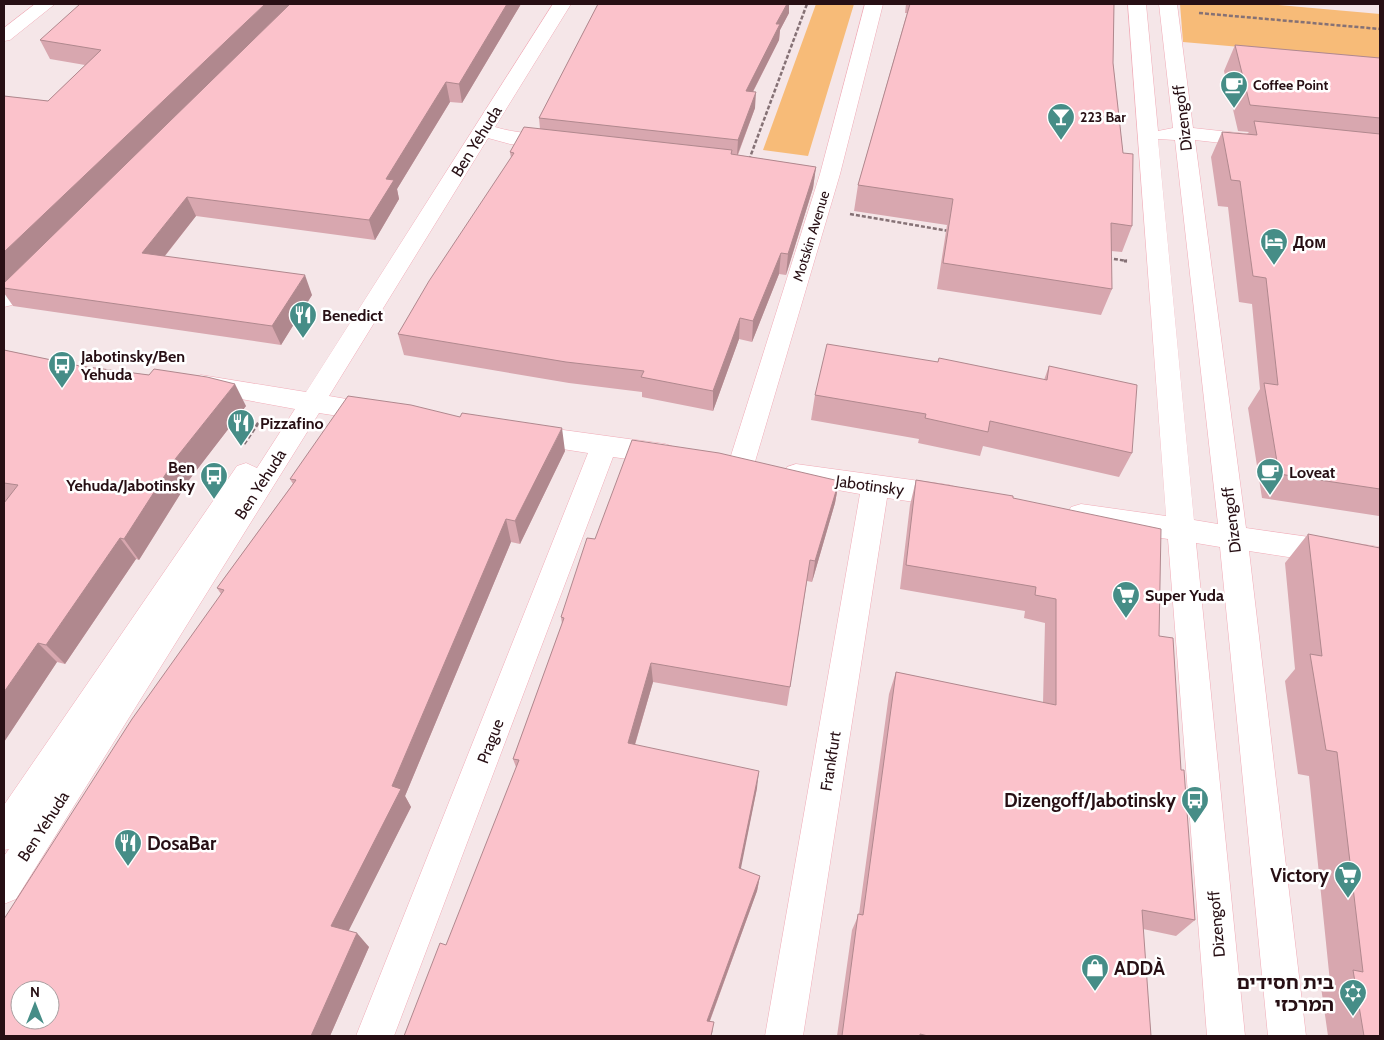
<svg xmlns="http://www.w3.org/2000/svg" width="1384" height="1040" font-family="Cabin,'Noto Sans Hebrew',sans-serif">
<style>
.green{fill:#f7bb78}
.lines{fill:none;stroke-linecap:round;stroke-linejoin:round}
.minor-casing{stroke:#f1abb7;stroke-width:1}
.major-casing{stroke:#f1abb7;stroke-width:1}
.path-far1{stroke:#857175;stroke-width:2.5;stroke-dasharray:4 2;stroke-linecap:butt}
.path{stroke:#857175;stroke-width:3;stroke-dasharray:4.5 2.5;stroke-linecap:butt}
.minor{fill:#fff;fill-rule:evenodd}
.major{fill:#fff;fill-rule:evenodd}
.wall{fill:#d8a7af}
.shaded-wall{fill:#b0888e}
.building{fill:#fbc2cb;stroke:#b0888e;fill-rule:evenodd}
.labels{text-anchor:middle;stroke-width:5;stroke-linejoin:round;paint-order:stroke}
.far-poi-label{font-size:14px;font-weight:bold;fill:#270f14;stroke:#fff;text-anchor:start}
.far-street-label{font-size:14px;fill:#270f14;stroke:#fff}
.street-label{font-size:16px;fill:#270f14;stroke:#fff}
.poi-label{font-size:16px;font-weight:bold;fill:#270f14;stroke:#fff;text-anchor:start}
.near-poi-label{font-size:19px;font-weight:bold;fill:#270f14;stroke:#fff;text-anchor:end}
</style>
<rect width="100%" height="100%" fill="#f5e6e8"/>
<path class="green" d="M816 4H854L808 156 763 150Z
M1180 4H1267L1380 14V59L1183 42Z"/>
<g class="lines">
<defs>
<path id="minor" d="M553 4H571L495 127C517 134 540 133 562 139L565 143 562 147 555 149 510 144 488 138 329 396 387 406 391 413 387 420 378 422 319 413 16 899 4 904V856L9 849 4 850V805L237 466 246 463 257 468 295 409 192 390 189 384 192 378 201 375 306 392Z
M865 4H883L840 174 754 465 750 472 741 475 732 472 728 465 820 174Z
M1128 4H1146L1158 131 1173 128 1159 4H1177L1193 128 1257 135 1264 137 1267 141 1264 145 1257 147 1195 140 1246 528 1380 547V571L1249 551 1306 1036H1268L1220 547 1196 543 1245 1036H1207L1168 539 1081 526 1071 523 1067 515 1071 507 1081 504 1166 516ZM1158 139 1175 140 1218 524 1194 520Z
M33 263 41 265 44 270 41 275 12 305 4 307V286L25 265Z
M527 425 665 444 674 447 678 454 674 461 665 464 613 457 394 1036H356L588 453 518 442 514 435 518 428Z
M796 464 949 485 959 488 963 496 959 504 949 507 887 498 803 1036H765L860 494 787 481 783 474 787 467Z"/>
<path id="major" d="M35 4H55L10 40 4 41V28Z"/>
</defs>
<use href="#minor" class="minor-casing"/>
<use href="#major" class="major-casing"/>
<path class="path-far1" d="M1199 13 1380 29
M749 160 807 4
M850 214 949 231
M1108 258 1127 261"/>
<path class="path" d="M1124 261H1127
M244 444 259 422"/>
<use href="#minor" class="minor"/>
<use href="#major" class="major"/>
</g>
<path class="wall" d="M521 4 462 103 450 102 397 189 399 199 375 240 196 216 165 256 312 295 281 345 13 306 4 293V96L48 101 85 65 50 59 40 40Z
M598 4H789V13L780 30 779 40 753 92 755 108 738 155 816 167 813 188 786 275 779 274 752 342 739 339 713 411 642 397V392L569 383 404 355 398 334 511 158 510 152 540 129 539 118Z
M906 4H1114L1113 63 1123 153 1132 226 1122 252 1111 251 1112 289 1101 315 937 289 947 225 854 211 858 185 907 13H905Z
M1235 45 1380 58V514L1379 516 1262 498 1248 408 1260 389 1252 304 1239 302 1228 207 1218 206 1211 157 1222 132 1247 134 1249 132 1238 131 1224 71Z
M4 350 80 366 149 375 246 406 189 480 139 560 136 559 65 664 57 662 4 742Z
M1049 366 1132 453 1119 477 983 446 980 456 918 443 919 439 811 420 815 395 1044 380Z
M565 451 520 544 511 542 405 796 411 807 348 931 369 947 330 1036H4L221 594 217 588 293 484 290 479Z
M916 480 1013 498 1159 636 1181 770 1195 920 1176 936 1143 929 1151 1036H837L852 930 859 914 889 694 896 672 1043 703 1045 623 1024 618 1025 611 900 589 910 505Z
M839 481 835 503 812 582 807 581 787 706 653 682 635 745 757 788 740 869 760 876 757 891 710 1021 713 1033 516 767 513 759 562 624 561 617 595 539Z
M1308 534 1380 1036H1328L1321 987 1330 982 1309 776 1298 774 1285 681 1295 669 1285 563Z"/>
<path class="shaded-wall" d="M265 4H291L4 284V252Z
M507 4H521L462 103 459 84Z
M787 4H789V13L780 30 779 40 745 107 746 91 776 24Z
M446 82 450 102 397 189 399 199 375 240 369 220 386 179Z
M756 92 755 108 737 156 738 140Z
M816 167 813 188 786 275 788 254Z
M187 197 196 216 152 272 142 253Z
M781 253 779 274 752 342 753 321Z
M305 275 312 295 281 345 272 326Z
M740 318 739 339 713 411V391Z
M235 384 246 406 189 480 139 560 124 539 176 458Z
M562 428 565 451 520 544 515 521Z
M839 481 835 503 812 582 815 561Z
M506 519 511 542 405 796 411 807 344 940 331 926 392 786Z
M120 538 136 559 65 664 46 645Z
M38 643 57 662 4 742V692Z
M651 663 653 682 630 761 628 743Z
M759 771 757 788 738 883 739 868Z
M760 876 757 891 706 1031 707 1021Z
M357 933 369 947 330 1036H311Z"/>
<path class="building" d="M80 4H265L4 252V96L48 101 101 50 40 40Z
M290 4H507L459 84 446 82 386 179 394 180 369 220 187 197 142 253 305 275 272 326 4 288V283Z
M598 4H787L776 24H780L746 91 756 92 738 140 539 118Z
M910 4H1114L1113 63 1123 153 1133 154 1132 226 1111 223 1112 289 943 263 953 199 858 185Z
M1235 45 1380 58V118L1250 105Z
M1254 121 1380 134V489L1279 474 1264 383 1278 385 1266 278 1253 276 1240 181 1231 180 1222 132 1257 135Z
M524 127 732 150 731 154 816 167 788 254 781 253 753 321 740 318 713 391 641 377 644 371 566 362 398 334 429 281 514 153 510 152Z
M827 344 938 362 939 358 1047 380 1049 366 1137 385 1132 453 990 421 988 432 925 418 926 414 815 395Z
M4 350 80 366 149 375 154 369 207 377 235 384 176 458 124 539 120 538 46 645 38 643 4 692V503L18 485 4 483Z
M348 396 411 405 460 417 462 413 562 428 515 521 506 519 392 786 401 789 331 926 357 933 311 1036H4V919L132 719 224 590 217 588 296 480 290 479ZM20 990H50V1020H20Z
M632 440 719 453 839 481 815 561 810 560 790 687 651 663 628 743 759 771 739 868 760 876 707 1021 714 1022 711 1036H404L440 943 446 945 519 760 513 759 564 618 561 617 587 538 595 539Z
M916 480 1013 496V498L1161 529 1159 636 1173 638 1181 770H1184L1195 920 1142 910 1151 1036H928L920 1034V1036H842L858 914 863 915 896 672 1056 705V599L1035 595 1036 587 906 565Z
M1308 534 1380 548V1036H1364L1353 970 1363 972 1337 752 1326 750 1310 654 1322 656Z"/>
<defs>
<symbol id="cafe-pin" viewBox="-11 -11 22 30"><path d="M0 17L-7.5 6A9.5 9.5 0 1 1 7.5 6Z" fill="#468d87" stroke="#fff"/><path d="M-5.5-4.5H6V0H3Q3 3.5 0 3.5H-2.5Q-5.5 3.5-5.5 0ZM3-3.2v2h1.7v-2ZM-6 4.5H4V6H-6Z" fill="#fff"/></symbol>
<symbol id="bar-pin" viewBox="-11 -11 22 30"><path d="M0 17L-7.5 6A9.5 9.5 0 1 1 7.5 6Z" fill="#468d87" stroke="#fff"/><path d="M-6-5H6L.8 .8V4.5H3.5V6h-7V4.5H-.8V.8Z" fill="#fff"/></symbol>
<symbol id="hotel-pin" viewBox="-11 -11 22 30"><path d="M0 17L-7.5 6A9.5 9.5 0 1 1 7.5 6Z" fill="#468d87" stroke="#fff"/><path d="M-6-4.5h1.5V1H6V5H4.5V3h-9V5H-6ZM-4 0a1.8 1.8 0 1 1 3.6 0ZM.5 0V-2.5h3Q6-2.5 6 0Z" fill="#fff"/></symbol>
<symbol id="restaurant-pin" viewBox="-11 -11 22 30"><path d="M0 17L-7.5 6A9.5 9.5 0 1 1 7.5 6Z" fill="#468d87" stroke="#fff"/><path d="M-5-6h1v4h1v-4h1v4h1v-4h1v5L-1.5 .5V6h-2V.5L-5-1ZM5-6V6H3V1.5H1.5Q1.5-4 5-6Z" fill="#fff"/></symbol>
<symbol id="bus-pin" viewBox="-11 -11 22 30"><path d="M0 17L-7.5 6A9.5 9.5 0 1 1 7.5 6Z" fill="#468d87" stroke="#fff"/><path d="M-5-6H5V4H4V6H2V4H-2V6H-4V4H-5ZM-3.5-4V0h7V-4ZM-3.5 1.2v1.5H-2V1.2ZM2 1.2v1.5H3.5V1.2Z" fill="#fff"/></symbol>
<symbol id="supermarket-pin" viewBox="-11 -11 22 30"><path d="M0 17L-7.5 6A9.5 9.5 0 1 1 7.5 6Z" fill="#468d87" stroke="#fff"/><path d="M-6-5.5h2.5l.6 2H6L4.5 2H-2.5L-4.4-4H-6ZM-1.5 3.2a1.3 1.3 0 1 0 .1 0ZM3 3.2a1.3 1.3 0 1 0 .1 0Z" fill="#fff"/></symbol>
<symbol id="shop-pin" viewBox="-11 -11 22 30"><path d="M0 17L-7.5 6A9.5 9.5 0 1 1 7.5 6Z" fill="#468d87" stroke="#fff"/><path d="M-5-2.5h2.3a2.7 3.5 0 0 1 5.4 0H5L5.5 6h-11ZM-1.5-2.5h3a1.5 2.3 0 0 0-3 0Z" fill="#fff"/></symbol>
<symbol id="synagogue-pin" viewBox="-11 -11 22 30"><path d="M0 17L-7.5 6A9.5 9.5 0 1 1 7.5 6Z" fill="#468d87" stroke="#fff"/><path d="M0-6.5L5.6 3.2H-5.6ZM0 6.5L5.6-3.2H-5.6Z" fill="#fff"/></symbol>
</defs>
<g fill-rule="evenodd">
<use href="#cafe-pin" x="1218" y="69" width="32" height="43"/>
<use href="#bar-pin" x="1045" y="101" width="32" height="43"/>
<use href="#hotel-pin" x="1258" y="226" width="32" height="43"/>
<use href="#restaurant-pin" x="287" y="299" width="32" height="43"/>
<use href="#bus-pin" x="46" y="349" width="32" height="43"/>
<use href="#restaurant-pin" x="225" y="407" width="32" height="43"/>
<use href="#cafe-pin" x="1254" y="456" width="32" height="43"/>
<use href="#bus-pin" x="198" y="460" width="32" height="43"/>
<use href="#supermarket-pin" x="1110" y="579" width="32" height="43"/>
<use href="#bus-pin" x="1179" y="784" width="32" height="43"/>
<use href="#restaurant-pin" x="112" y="827" width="32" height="43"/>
<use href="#supermarket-pin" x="1332" y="859" width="32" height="43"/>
<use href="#shop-pin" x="1079" y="952" width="32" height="43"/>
<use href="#synagogue-pin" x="1337" y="977" width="32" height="43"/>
</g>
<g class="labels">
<g class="far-poi-label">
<text x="1253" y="90">Coffee Point</text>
<text x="1080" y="122">223 Bar</text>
</g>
<g class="far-street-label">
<text transform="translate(811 236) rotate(-73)" y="5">Motskin Avenue</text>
</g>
<g class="street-label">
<text transform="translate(1182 118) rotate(-97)" y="6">Dizengoff</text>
<text transform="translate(476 141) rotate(-58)" y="6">Ben Yehuda</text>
<text transform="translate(260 484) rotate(-57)" y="6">Ben Yehuda</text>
<text transform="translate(870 485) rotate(8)" y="6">Jabotinsky</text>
<text transform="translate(1231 520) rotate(-97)" y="6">Dizengoff</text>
<text transform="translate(490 741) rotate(-69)" y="6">Prague</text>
<text transform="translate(830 761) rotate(-81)" y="6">Frankfurt</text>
<text transform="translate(43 826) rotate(-57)" y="6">Ben Yehuda</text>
<text transform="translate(1216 924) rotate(-95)" y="6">Dizengoff</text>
</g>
<g class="poi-label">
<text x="1293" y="248">Дом</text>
<text x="322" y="321">Benedict</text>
<text x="81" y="362">Jabotinsky/Ben<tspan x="81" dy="18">Yehuda</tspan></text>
<text x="260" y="429">Pizzafino</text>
<text x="195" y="473" text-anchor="end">Ben<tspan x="195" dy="18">Yehuda/Jabotinsky</tspan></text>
<text x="1289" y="478">Loveat</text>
<text x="1145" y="601">Super Yuda</text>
</g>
<g class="near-poi-label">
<text x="1176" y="807">Dizengoff/Jabotinsky</text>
<text x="147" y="850" text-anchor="start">DosaBar</text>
<text x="1329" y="882">Victory</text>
<text x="1114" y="975" text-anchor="start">ADDÀ</text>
<text x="1334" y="989">בית חסידים<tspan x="1334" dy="22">המרכזי</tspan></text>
</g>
</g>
<rect width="1384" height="1040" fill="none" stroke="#270f14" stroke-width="10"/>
<g transform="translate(35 1005)"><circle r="24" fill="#ffffff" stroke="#a99fa1"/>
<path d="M0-4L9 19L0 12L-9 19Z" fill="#468d87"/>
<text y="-8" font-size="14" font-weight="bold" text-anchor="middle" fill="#270f14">N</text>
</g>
</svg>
